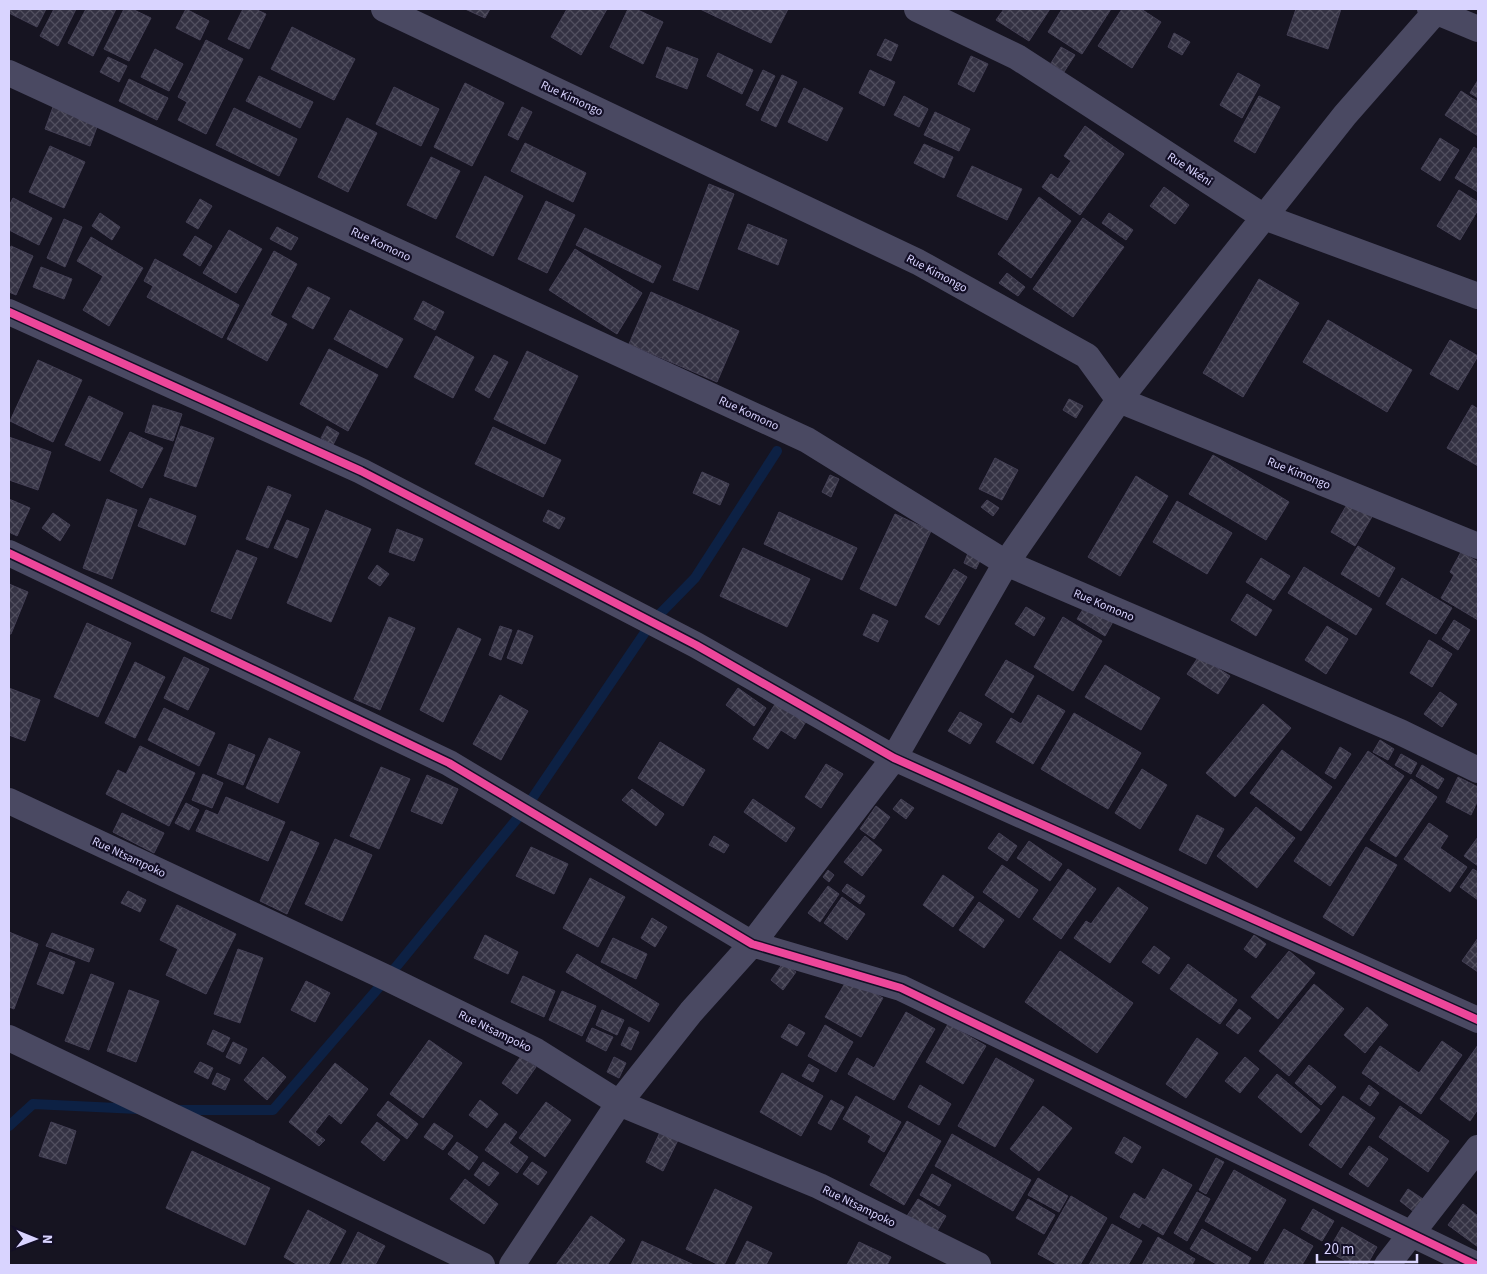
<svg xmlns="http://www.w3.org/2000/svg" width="1487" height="1274" font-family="'Source Sans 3',sans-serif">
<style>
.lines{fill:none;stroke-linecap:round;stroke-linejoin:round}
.stream{stroke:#0d2144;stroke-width:10}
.building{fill:url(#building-cross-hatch);stroke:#433f54}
.street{stroke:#4a4962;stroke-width:26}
.cycleway-casing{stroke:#130f26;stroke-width:11}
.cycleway{stroke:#ed469a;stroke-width:8}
.labels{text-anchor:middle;stroke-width:4.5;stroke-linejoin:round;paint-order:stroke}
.street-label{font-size:12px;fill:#d9d4ff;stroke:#130f26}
</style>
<defs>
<pattern id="building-cross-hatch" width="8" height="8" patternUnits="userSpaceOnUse" patternTransform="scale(1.25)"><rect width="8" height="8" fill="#343243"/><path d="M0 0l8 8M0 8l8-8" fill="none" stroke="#514f5f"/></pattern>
</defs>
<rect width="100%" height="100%" fill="#161421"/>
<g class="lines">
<path class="stream" d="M178 1110H273L387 978 525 809 652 622 695 578 777 451
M9 1126 33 1104 138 1109"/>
</g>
<path class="building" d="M9 9H46L37 27 9 13Z
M54 9H76L58 46 40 36Z
M86 9H116L93 56 68 43Z
M124 9H132L151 18 129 61 104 49Z
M186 9 209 21 200 40 176 28Z
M243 9H255L266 14 249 49 228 39Z
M465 9H490L485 18Z
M567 9H607L581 55 551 37Z
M628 9H636L663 22 643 64 610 47Z
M700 9H788L771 43Z
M1004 9H1050L1029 41 996 20Z
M1062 9H1111L1082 54 1048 32Z
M1122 9H1141L1161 22 1132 68 1098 46Z
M1296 9H1341L1328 49 1287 35Z
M292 27 355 59 334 100 271 69Z
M1174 33 1190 42 1182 55 1168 47Z
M885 39 898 45 891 61 877 55Z
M206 40 243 59 206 134 178 120 187 102 178 97Z
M667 47 698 59 687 89 656 77Z
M1061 47 1075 55 1064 72 1051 63Z
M155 49 183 64 169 91 141 77Z
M718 53 753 70 742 94 707 76Z
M971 56 988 64 974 92 958 84Z
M108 57 127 66 119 82 100 72Z
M763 70 775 76 758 111 746 105Z
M870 70 895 82 884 106 859 93Z
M1238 73 1260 85 1242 118 1220 105Z
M782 75 797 82 776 127 761 120Z
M259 76 313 102 300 128 246 101Z
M129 79 168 98 157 120 119 101Z
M1478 80V98L1470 93Z
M465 83 504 103 472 166 434 147Z
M394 87 439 109 421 146 376 124Z
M804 88 843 108 827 141 788 122Z
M1461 91 1478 102V136L1445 115Z
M904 96 928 109 919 127 894 115Z
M1259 96 1280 107 1255 153 1234 141Z
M53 107 98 124 90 146 45 129Z
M522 107 532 112 518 140 508 135Z
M234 108 297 139 279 176 216 145Z
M935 112 970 129 959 151 924 135Z
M347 118 377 133 348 192 318 177Z
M1085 126 1124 154 1080 215 1042 187 1051 174 1058 179 1071 161 1064 156Z
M1440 138 1459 150 1440 181 1421 169Z
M525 143 586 173 573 202 511 171Z
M924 144 953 157 944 178 914 163Z
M50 146 85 162 64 208 29 192Z
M1474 147 1478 150V192L1455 178Z
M431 157 460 171 436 219 407 205Z
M972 166 1022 189 1007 220 957 196Z
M485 176 523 196 493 256 456 237Z
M709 184 734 194 698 290 673 280Z
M1164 187 1189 205 1175 224 1150 206Z
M1459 190 1478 202V210L1460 240 1437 226Z
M1039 197 1071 221 1031 278 998 254Z
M13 198 52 218 39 245 9 230V206Z
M200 199 212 206 198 229 186 222Z
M546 201 575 215 547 273 518 259Z
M100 213 120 227 112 240 92 226Z
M1109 213 1133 230 1126 240 1102 223Z
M1083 218 1124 247 1073 317 1033 289Z
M64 219 82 227 65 267 47 258Z
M748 224 787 240 778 265 738 249Z
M277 227 298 238 291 250 270 239Z
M585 228 661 266 653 283 576 245Z
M229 230 262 249 236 293 203 273Z
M195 236 212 246 200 266 183 255Z
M91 237 143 268 109 326 83 310 103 276 77 261Z
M11 246 33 256 16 295 9 292V252Z
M575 249 642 293 617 334 549 290Z
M274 251 297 264 270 315 287 324 267 361 227 339Z
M155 259 239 305 222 338 147 297 153 286 144 281Z
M41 267 72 279 64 299 33 287Z
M1007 273 1025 287 1018 296 999 283Z
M1259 279 1299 303 1243 397 1203 373Z
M308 287 330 298 313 329 292 317Z
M651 292 739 331 717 382 629 344Z
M423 301 444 312 435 330 414 319Z
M350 310 403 339 387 368 334 339Z
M1328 320 1412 370 1387 412 1303 362Z
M436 336 474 357 453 398 414 377Z
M1450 340 1478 356 1458 390 1430 374Z
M329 349 378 375 348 431 300 404Z
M527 351 578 376 545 444 494 419Z
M494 355 508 362 489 398 475 390Z
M38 360 82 380 53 442 10 421Z
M89 396 123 413 100 461 65 445Z
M1069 399 1083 406 1076 418 1063 410Z
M153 405 182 414 173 441 145 432Z
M1472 405 1478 409V466L1447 448Z
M181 426 214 438 196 487 164 476Z
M327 426 339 433 333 445 321 438Z
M493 427 561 460 543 497 475 464Z
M130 432 163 448 142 488 110 471Z
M9 437 51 452 38 490 9 480Z
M1213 455 1289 502 1266 540 1189 494Z
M995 458 1018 470 1002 500 979 489Z
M702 472 729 484 720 505 693 493Z
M830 475 839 479 831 497 822 492Z
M1136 476 1168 496 1120 576 1088 557Z
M268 486 291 495 268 548 246 539Z
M150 498 196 516 185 545 138 526Z
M9 499 30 508 17 536 9 532Z
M107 499 137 510 112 579 83 568Z
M987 500 999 508 993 516 981 507Z
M1177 501 1232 533 1207 574 1153 542Z
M1349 501 1373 515 1355 546 1331 532Z
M326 510 371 529 331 622 287 603Z
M548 510 565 518 559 529 543 521Z
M779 512 857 548 842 580 764 544Z
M53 513 70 525 60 541 42 528Z
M895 514 931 531 896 606 860 589Z
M287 520 309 529 297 558 274 548Z
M397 529 423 539 414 561 389 552Z
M1358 546 1395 568 1379 597 1341 574Z
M743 548 810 579 787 627 720 596Z
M970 548 983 554 976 569 964 563Z
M237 550 257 558 231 619 211 611Z
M1461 552 1478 562V620L1441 598 1454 575 1450 572Z
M1261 558 1290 576 1274 600 1246 582Z
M377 565 389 574 380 586 368 578Z
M1304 567 1372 609 1356 635 1288 593Z
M954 569 967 577 939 625 925 617Z
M1402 578 1452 608 1436 634 1386 604Z
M9 584 28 592 11 634H9Z
M1247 594 1272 610 1256 636 1231 620Z
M1088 601 1115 618 1105 636 1077 619Z
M1026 607 1045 618 1034 636 1015 624Z
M873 614 888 621 878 642 863 635Z
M389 617 415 628 380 710 354 699Z
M1063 617 1102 641 1073 691 1034 667Z
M1454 620 1470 630 1458 650 1442 639Z
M87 623 131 643 98 717 54 697Z
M500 626 512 630 501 660 489 655Z
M1327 626 1348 639 1326 674 1305 660Z
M458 628 481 639 443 722 420 710Z
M518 630 533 636 522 664 507 658Z
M1429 640 1452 654 1432 687 1410 673Z
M1199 656 1230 676 1218 694 1187 674Z
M184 657 209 669 188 710 164 698Z
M1006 660 1034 676 1013 713 985 695Z
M135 662 165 677 135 738 105 723Z
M1105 665 1160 698 1141 730 1085 697Z
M9 688 40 700 25 741 9 735Z
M738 688 766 708 754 726 726 705Z
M1440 692 1457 704 1442 727 1424 714Z
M500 695 528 711 501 760 473 744Z
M1038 695 1065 711 1033 764 996 742 1011 718 1021 724Z
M777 701 807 720 795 739 781 730 768 749 753 739Z
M1263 704 1291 728 1235 797 1206 773Z
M164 708 215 733 199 766 148 740Z
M960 712 982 724 970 744 948 731Z
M1074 713 1141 753 1108 809 1041 769Z
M269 738 300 752 278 803 246 788Z
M1380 740 1394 749 1388 760 1373 752Z
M660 742 705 770 683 806 638 778Z
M229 744 255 755 243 785 217 774Z
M140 746 195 773 169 826 106 794 118 770 126 774Z
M1340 747 1351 754 1335 779 1325 773Z
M1282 750 1332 787 1301 831 1250 793Z
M1368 751 1404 776 1330 886 1294 861Z
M1401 754 1417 763 1411 774 1395 765Z
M826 764 843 774 821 808 805 797Z
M1422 765 1444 779 1438 789 1416 776Z
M381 767 410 779 379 849 350 836Z
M1142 769 1167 785 1140 829 1115 813Z
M203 774 223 783 212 808 192 800Z
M427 775 458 789 442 824 411 811Z
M1458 777 1478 787V800L1471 815 1446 802Z
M1411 779 1437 797 1396 857 1370 840Z
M632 789 664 814 656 826 622 800Z
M226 797 285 822 268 861 196 831 206 810 218 815Z
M753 799 795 828 786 842 744 812Z
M901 799 914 808 906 819 893 809Z
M186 803 199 810 189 830 175 823Z
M876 806 890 817 874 839 860 829Z
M1256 807 1295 838 1257 888 1217 856Z
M122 813 164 833 154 853 113 832Z
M1197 815 1224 829 1206 864 1179 850Z
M1429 823 1448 836 1440 848 1467 867 1450 892 1404 859Z
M291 831 319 843 287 914 260 901Z
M999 833 1017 846 1007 861 988 848Z
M714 836 729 845 724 853 709 845Z
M865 836 882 850 862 876 844 862Z
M1478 837V866L1464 856Z
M335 839 372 855 342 921 305 904Z
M1029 841 1062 864 1050 881 1017 858Z
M531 847 568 864 554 894 516 876Z
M1366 847 1397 865 1353 936 1323 917Z
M1002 865 1038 890 1019 918 983 892Z
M1068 869 1096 889 1061 939 1033 919Z
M1473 869 1478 872V900L1460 887Z
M828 870 834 875 829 882 823 877Z
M943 875 974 897 953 927 923 905Z
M590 878 625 897 598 947 563 928Z
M847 884 865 896 860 904 842 891Z
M828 886 839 894 820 922 808 913Z
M1118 887 1148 908 1110 963 1074 938 1086 921 1091 924Z
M128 891 146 900 140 912 121 903Z
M842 897 865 914 847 940 824 923Z
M979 902 1004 920 984 948 959 930Z
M177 905 236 934 206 994 166 975 178 949 160 940Z
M652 918 667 927 655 947 641 938Z
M9 932 38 944 14 1009 9 1007Z
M52 933 94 949 89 962 46 946Z
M485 935 518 952 508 974 474 958Z
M1254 935 1266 944 1256 958 1244 949Z
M613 938 647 954 636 979 601 962Z
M1478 938V972L1462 961Z
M1154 946 1170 958 1159 974 1142 962Z
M238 949 263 958 240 1023 214 1014Z
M1060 951 1133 1003 1097 1053 1025 1002Z
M1289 951 1315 973 1278 1019 1251 997Z
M50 952 75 962 63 994 37 984Z
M577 954 659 1004 649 1022 566 972Z
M783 963 796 972 783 990 771 980Z
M1188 964 1237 1000 1220 1024 1170 989Z
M91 974 114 983 89 1050 65 1041Z
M523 976 555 991 544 1017 511 1002Z
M848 978 883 998 861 1037 825 1017Z
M306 981 330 993 315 1022 291 1010Z
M1314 984 1344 1009 1289 1076 1259 1051Z
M129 990 159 1001 136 1062 107 1051Z
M562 991 596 1006 582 1036 549 1020Z
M1367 1007 1388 1025 1365 1053 1344 1035Z
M1239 1009 1251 1018 1238 1034 1226 1025Z
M602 1010 624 1020 617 1035 596 1025Z
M906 1012 935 1029 894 1100 848 1074 857 1058 874 1068Z
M789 1024 805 1033 797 1046 781 1037Z
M948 1024 986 1046 963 1084 926 1062Z
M825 1025 853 1042 836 1072 808 1056Z
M629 1027 639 1032 631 1050 621 1045Z
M592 1028 613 1037 606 1051 586 1041Z
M213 1030 230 1038 223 1052 207 1044Z
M1197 1038 1218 1053 1186 1098 1166 1084Z
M429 1040 462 1063 423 1118 390 1094Z
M1442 1041 1462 1055 1421 1114 1362 1073 1380 1046 1419 1073Z
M233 1042 247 1049 240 1064 226 1057Z
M1478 1045V1109L1470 1121 1440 1099Z
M521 1056 536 1067 517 1094 502 1083Z
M263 1057 286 1077 267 1100 244 1080Z
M614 1057 626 1063 619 1078 607 1072Z
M1245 1057 1259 1069 1240 1093 1225 1081Z
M996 1058 1034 1080 995 1147 958 1126Z
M200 1062 213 1068 208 1079 194 1072Z
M335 1063 368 1089 341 1124 329 1114 315 1132 325 1140 319 1146 289 1122Z
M809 1064 819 1070 813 1082 802 1076Z
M1309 1065 1336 1087 1321 1105 1295 1083Z
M217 1073 230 1079 225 1090 212 1084Z
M782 1073 823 1096 801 1136 760 1112Z
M1277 1074 1320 1110 1301 1133 1258 1097Z
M920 1085 951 1104 939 1125 908 1107Z
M1369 1085 1379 1093 1370 1106 1360 1099Z
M856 1096 901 1122 884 1152 868 1142 871 1136 843 1119Z
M1343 1096 1375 1118 1341 1168 1309 1145Z
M480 1100 498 1114 487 1128 469 1115Z
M831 1100 844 1107 831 1130 818 1123Z
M388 1101 418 1124 407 1139 377 1115Z
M546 1102 571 1120 545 1157 519 1138Z
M1043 1106 1072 1128 1039 1171 1010 1149Z
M1400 1106 1449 1141 1428 1172 1379 1137Z
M907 1121 941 1141 904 1205 870 1185Z
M51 1122 76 1131 66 1164 39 1156Z
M377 1122 400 1140 384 1161 361 1142Z
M434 1123 453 1136 443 1150 424 1137Z
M505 1123 517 1132 509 1143 528 1157 517 1173 485 1150Z
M661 1130 679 1138 663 1171 646 1162Z
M952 1134 1031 1180 1013 1211 935 1166Z
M1124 1137 1141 1147 1132 1163 1115 1153Z
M457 1142 478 1157 469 1170 448 1154Z
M1369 1146 1388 1159 1368 1187 1349 1174Z
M192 1151 270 1188 245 1245 166 1208Z
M1216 1158 1224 1162 1206 1194 1199 1190Z
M483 1162 499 1173 489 1186 474 1175Z
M532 1162 547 1172 538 1185 523 1174Z
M1163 1169 1192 1185 1163 1235 1142 1223 1139 1228 1120 1217 1134 1193 1145 1200Z
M1234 1170 1286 1200 1257 1251 1205 1221Z
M932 1174 951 1185 939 1206 920 1195Z
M1038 1178 1068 1196 1059 1212 1028 1195Z
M465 1179 498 1204 484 1224 450 1199Z
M715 1189 752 1207 724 1265H719L686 1249Z
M1408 1189 1423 1199 1414 1212 1400 1201Z
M1197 1192 1210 1199 1187 1241 1174 1233Z
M1071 1196 1107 1218 1080 1265H1058L1038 1254Z
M918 1199 946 1216 936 1233 907 1216Z
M1028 1199 1055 1215 1044 1234 1016 1218Z
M1463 1204 1478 1216V1247L1448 1225Z
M1313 1209 1334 1221 1322 1241 1301 1229Z
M308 1210 346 1231 328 1265H298L284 1257Z
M591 1216 625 1240 607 1265H556Z
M1112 1224 1142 1241 1128 1265H1089Z
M1342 1227 1377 1247 1367 1265H1353L1328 1251Z
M1202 1229 1251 1258 1247 1265H1218L1190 1249Z
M1284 1229 1313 1246 1302 1265H1267L1264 1263Z
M358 1232 385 1246 375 1265H341Z
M1158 1237 1195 1259 1192 1265H1142Z
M642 1241 694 1265H631Z
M747 1241 772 1253 766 1265H735Z
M859 1242 891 1257 887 1265H847Z"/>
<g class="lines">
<path class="street" d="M384 9 918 262 1087 356 1119 400 1478 546
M917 9 1017 57 1264 217 1478 296
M1430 9 1478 29
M9 73 807 440 1006 563 1400 732 1478 770
M9 312 361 471 696 645 894 758 1478 1020
M9 553 449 763 752 944 901 988 1476 1265
M9 801 387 978 536 1051 619 1103 819 1186 978 1265
M9 1038 482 1265
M512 1265 619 1103 691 1012 752 944 894 758 1006 563 1119 400 1345 115 1438 9
M1387 1265 1478 1148"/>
<defs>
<path id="cycleway" d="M9 312 361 471 696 645 894 758 1478 1020
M9 553 449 763 752 944 901 988 1476 1265"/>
</defs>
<use href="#cycleway" class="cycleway-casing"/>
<use href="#cycleway" class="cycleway"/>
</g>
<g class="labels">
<g class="street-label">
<text transform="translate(572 98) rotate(25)" y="4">Rue Kimongo</text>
<text transform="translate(1190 169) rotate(33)" y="4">Rue Nkéni</text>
<text transform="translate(381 244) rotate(25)" y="4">Rue Komono</text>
<text transform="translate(937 273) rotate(28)" y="4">Rue Kimongo</text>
<text transform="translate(749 413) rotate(25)" y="4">Rue Komono</text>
<text transform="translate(1299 473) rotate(22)" y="4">Rue Kimongo</text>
<text transform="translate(1104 605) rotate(23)" y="4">Rue Komono</text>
<text transform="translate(129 857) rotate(25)" y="4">Rue Ntsampoko</text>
<text transform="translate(495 1031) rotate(26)" y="4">Rue Ntsampoko</text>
<text transform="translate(859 1206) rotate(26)" y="4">Rue Ntsampoko</text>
</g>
</g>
<rect width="1487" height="1274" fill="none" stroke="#d9d4ff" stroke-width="20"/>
<g transform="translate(35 1239) rotate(91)" stroke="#130f26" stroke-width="4" paint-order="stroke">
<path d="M0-4L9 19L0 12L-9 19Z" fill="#d9d4ff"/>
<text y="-8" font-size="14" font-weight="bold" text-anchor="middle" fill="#d9d4ff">N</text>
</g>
<path d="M1317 1254v8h100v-8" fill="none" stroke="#d9d4ff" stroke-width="2.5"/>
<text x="1324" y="1254" font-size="15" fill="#d9d4ff" stroke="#130f26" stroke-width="4" paint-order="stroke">20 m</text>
</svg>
